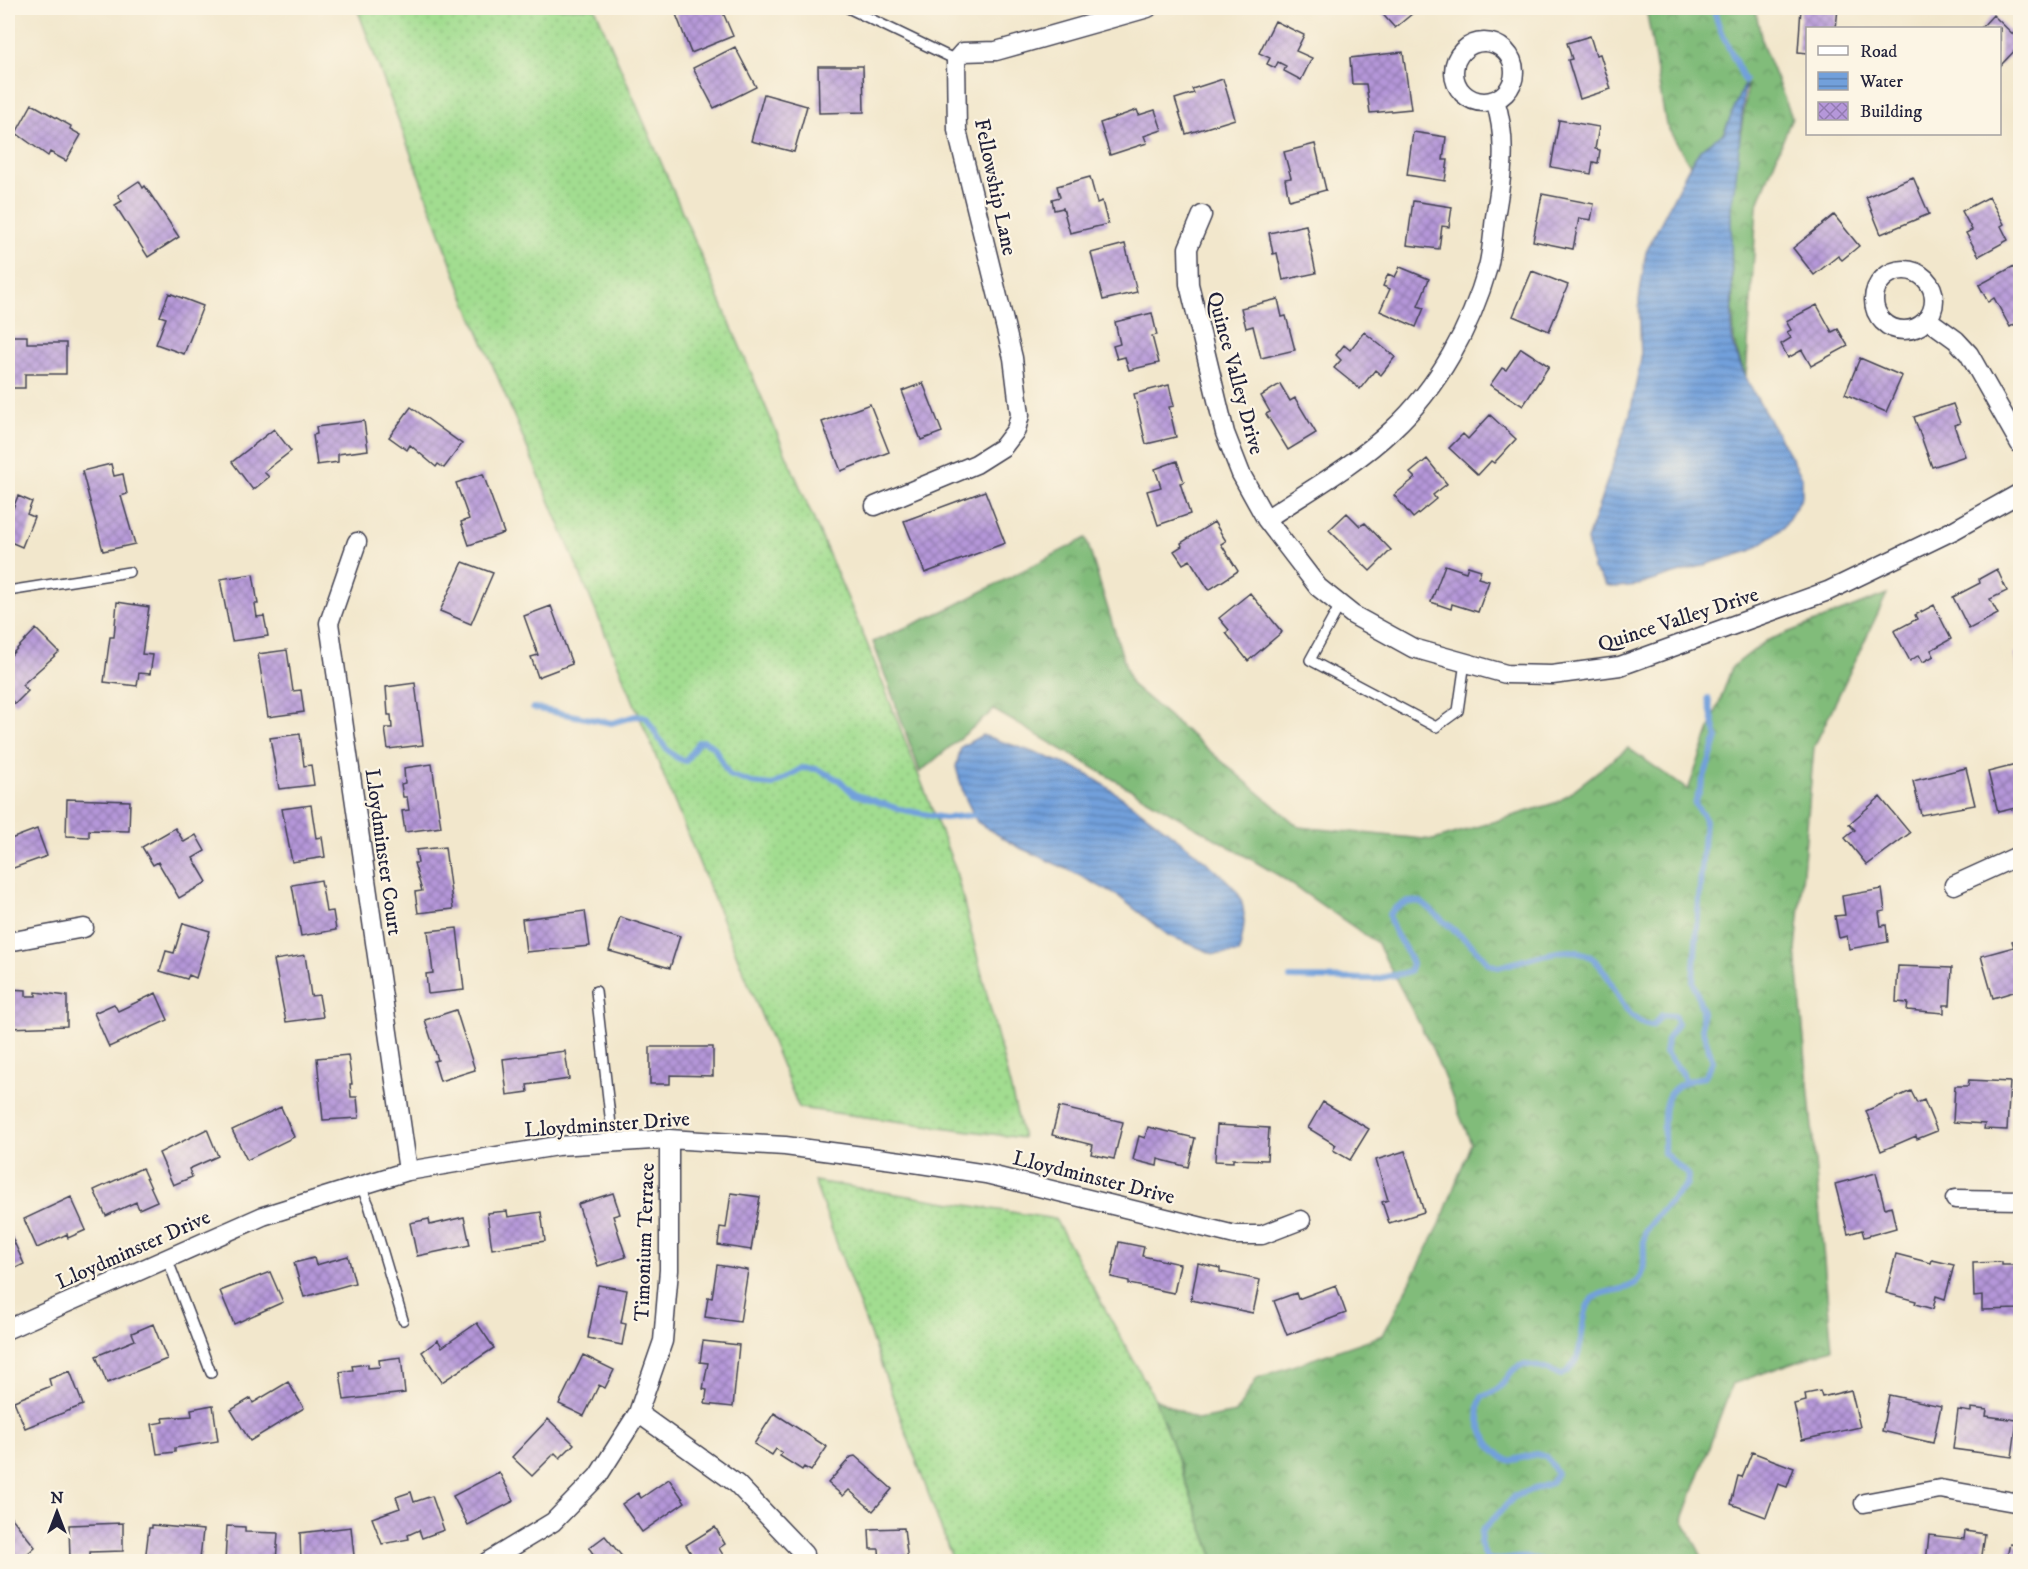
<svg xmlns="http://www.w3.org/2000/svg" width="2028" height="1569" font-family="'IM FELL DW Pica',serif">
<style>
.grass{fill:url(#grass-dots);stroke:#628066;stroke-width:1.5}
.forest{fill:url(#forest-crowns);stroke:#526f5a;stroke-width:1.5}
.water{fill:url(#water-rules);stroke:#4a618b;stroke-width:1.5}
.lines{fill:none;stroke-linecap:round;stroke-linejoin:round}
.stream{stroke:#72a0db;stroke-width:6}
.building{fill:url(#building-cross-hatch)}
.service-casing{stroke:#414051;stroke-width:12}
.minor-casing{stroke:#414051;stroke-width:21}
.service{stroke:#fff;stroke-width:9}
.minor{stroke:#fff;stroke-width:18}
.labels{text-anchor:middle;stroke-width:4.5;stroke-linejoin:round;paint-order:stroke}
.street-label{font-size:21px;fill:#22223b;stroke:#fcf5e5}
</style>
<defs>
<pattern id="grass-dots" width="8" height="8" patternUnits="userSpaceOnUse" patternTransform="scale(1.5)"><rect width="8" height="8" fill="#a2dd90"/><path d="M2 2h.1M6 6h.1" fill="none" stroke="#8bbd7d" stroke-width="1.8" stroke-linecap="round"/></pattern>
<pattern id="forest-crowns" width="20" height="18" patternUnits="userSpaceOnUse" patternTransform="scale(1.5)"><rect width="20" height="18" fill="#81bc7a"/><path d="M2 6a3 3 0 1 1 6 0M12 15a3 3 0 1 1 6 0" fill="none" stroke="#699865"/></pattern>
<pattern id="water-rules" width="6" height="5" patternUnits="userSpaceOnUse" patternTransform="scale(1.5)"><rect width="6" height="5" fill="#72a0db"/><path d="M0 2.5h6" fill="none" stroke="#5d82b3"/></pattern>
<pattern id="building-cross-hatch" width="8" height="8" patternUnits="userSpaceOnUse" patternTransform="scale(1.5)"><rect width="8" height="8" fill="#b597d9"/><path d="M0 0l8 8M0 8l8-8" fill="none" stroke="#937bb1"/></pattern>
</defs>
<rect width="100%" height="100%" fill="#fcf5e5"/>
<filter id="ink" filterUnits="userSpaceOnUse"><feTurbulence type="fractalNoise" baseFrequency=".0167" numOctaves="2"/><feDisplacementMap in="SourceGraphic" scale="12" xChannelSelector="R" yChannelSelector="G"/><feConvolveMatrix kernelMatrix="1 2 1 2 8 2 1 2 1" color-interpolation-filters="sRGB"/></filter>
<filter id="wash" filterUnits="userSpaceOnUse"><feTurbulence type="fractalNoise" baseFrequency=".008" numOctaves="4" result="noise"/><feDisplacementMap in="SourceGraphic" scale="24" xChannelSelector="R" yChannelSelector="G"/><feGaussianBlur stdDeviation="1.35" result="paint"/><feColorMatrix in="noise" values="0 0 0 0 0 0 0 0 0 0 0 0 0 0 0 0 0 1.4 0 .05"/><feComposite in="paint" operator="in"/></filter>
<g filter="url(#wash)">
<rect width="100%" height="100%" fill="#f2e7cc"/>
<path class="grass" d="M357 8H595L868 646 955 868 1023 1138 799 1108 630 693 462 292Z
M814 1181 1055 1219 1155 1399 1215 1561H953Z"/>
<path class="forest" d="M1646 8H1755L1763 46 1792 117 1757 206 1746 377 1734 343 1730 205 1748 84 1722 135 1701 149 1690 165 1666 125Z
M1086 538 1131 684 1299 827 1434 840 1558 802 1628 748 1688 790 1732 667 1766 641 1887 594 1814 747 1796 951 1832 1349 1732 1384 1683 1519 1704 1561H1215L1155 1399 1198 1420 1236 1413 1257 1378 1383 1335 1440 1224 1471 1143 1432 1048 1377 943 1278 875 994 710 920 772 873 642 950 608Z"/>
<path class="water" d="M1745 81 1736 177 1731 207 1732 343 1747 381 1802 477V497L1783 528 1750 551 1638 585 1616 587 1606 585 1593 569 1587 540 1630 414 1641 359 1639 300 1646 252 1690 165 1701 149 1724 133Z
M982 735C1015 746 1049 756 1081 771 1106 783 1228 873 1239 895 1248 915 1243 933 1239 953L1214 954 1168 935 1118 896 1069 870 1018 847 977 822 964 795 956 767 961 747Z"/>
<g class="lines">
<path class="stream" d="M1713 8 1721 32 1745 81
M533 708 612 723 635 716 646 717C656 733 667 758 686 761L698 742 704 741 714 747 729 775 752 783 773 785 802 768 817 769 839 780 854 794 899 809 944 818 974 815
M1290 978 1375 979 1409 972 1412 964C1405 942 1392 936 1389 914 1398 904 1408 900 1421 902L1474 947 1489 964 1498 967C1521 962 1548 951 1571 951 1616 952 1612 1021 1652 1026L1662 1015 1675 1016 1677 1023 1667 1040 1665 1053 1682 1072 1685 1080
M1546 1562C1519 1551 1505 1565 1486 1558L1480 1542 1482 1531 1515 1496 1551 1483 1557 1473 1547 1457 1536 1454 1509 1461C1489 1452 1471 1419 1482 1397 1523 1383 1497 1348 1561 1375 1587 1363 1578 1328 1588 1305 1597 1287 1624 1294 1637 1282 1649 1272 1641 1247 1645 1233 1648 1222 1678 1195 1687 1184L1688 1175 1664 1153C1665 1112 1655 1084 1705 1077L1713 1061 1702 1029V1009L1693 981 1705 819 1695 804 1717 738 1708 698"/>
</g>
<g id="blocks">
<path class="building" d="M679 8H721L733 36 691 53 674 9Z
M1377 8H1419L1395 28Z
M1801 8H1838L1836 28H1808V53L1798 52Z
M1993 15 2020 41V45L2000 66V28H1981Z
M1275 21 1304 35 1296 51 1312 58 1301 80 1284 71 1286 66 1278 62 1275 68 1267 64 1270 58 1259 53Z
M1590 36 1596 55 1600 54 1611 89 1580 99 1568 60 1572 59 1567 43Z
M735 47 756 87 714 108 693 68Z
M1403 52 1411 109 1370 113 1366 84H1352L1350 58Z
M818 66H863L864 112 819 113Z
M1223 79 1235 119 1186 134 1175 99 1194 93 1192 89Z
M764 94 807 106 794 152 751 141Z
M32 104 71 126 70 129 81 135 66 161 50 152 48 156 16 133Z
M1137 110 1139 115 1155 110 1162 130 1144 136 1147 143 1110 155 1100 123Z
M1559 120 1599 127 1595 149 1600 150 1598 163 1593 162 1591 174 1551 167Z
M1413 132 1446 137 1443 160H1448L1445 181 1407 175Z
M1315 144 1326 190 1289 200 1285 179 1291 178 1284 152Z
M1090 177 1097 203 1102 201 1108 224 1070 233 1063 208 1054 210 1052 199 1060 197 1057 186Z
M1913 177 1929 214 1881 234 1866 197Z
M139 181 143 188 145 186 179 237 148 257 115 205 122 201 118 195Z
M1542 194 1594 204 1591 220 1579 218 1573 249 1533 241Z
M1989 197 2004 224 2001 226 2008 240 1979 256 1966 233 1972 230 1962 211Z
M1413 201 1452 207 1449 227 1442 226 1439 249 1407 245Z
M1834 215 1859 246 1842 260 1838 256 1814 275 1793 248Z
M1306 225 1316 273 1283 280 1277 253 1273 254 1269 233Z
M1125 244 1137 292 1103 300 1091 253Z
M2014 266 2020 277V321L2010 327 1994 298 1988 302 1979 285Z
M1400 267 1429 279 1418 306 1424 308 1416 327 1380 311 1390 289 1383 286 1388 274 1395 277Z
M1532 271 1568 285 1549 331 1513 316Z
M169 293 203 306 184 354 156 344 166 318 160 316Z
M1278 299 1282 317 1286 316 1295 350 1261 358 1253 326 1246 328 1241 308Z
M1817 305 1832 332 1838 329 1848 346 1811 366 1802 350 1788 358 1781 344 1791 338 1787 332 1791 330 1786 321Z
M1152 313 1157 335 1152 336 1159 363 1129 370 1125 357 1117 359 1113 346 1120 344 1115 322Z
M1364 332 1395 357 1381 375 1375 370 1360 389 1334 368 1341 360 1336 355 1344 345 1350 350Z
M8 336H27V343H66V374H25V388H9Z
M1521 348 1549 366 1523 406 1490 385 1502 368 1506 370Z
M1860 358 1902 376 1886 412 1845 394Z
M923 383 942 432 921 440 902 391Z
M1280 384 1290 401 1295 398 1316 433 1288 450 1266 414 1270 412 1261 396Z
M1169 385 1174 406 1169 407 1176 437 1146 444 1134 394Z
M870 404 889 452 841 471 822 422Z
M1953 404 1960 423 1954 425 1965 456 1932 467 1914 417Z
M411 407 462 444 444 468 438 464 436 467 410 445 407 450 389 437Z
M1490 415 1516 439 1494 463 1491 461 1478 475 1449 448 1463 434 1468 439Z
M364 421 368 450 338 454V462L317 465 313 435 317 434 316 427Z
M274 429 291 451 264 472 269 477 253 490 232 462Z
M1427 459 1447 484 1433 495 1436 499 1413 518 1394 495 1415 478 1410 473Z
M1177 461 1184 482 1180 483 1190 514 1158 525 1147 491 1161 487 1155 469Z
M111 464 114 476 123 474 127 494 121 496 135 544 103 551 82 471Z
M483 474 504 533 469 545 461 522 469 519 456 483Z
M985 491 1005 543 925 573 904 521Z
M18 496 32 502 27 514 34 517 22 547 8 541V505L13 508Z
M1347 513 1360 526 1365 523 1391 550 1370 571 1329 530Z
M1214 522 1226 541 1221 544 1238 571 1209 590 1190 560 1183 564 1174 551 1182 546 1181 543Z
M463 562 493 573 471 624 440 611Z
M1445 565 1466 572 1468 566 1481 570 1478 578 1489 581 1478 612 1452 604 1451 609 1431 602Z
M1997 569 2007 591 1990 599 1998 614 1969 629 1953 597 1980 583 1979 579Z
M253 574 258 604H255L257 617 264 616 268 636 232 641 220 579Z
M1250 593 1282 632 1248 661 1226 633 1229 630 1219 618Z
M117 602 149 607 142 654 153 655 150 674 139 673 137 686 104 682 110 637H114Z
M1934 605 1951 639 1931 650 1934 656 1923 662 1919 655 1910 661 1894 631 1917 619 1915 615Z
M551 606 572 664 538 677 531 657 538 655 524 616Z
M36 629 59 652 22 685 28 691 15 704 8 697V652L11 655Z
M287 650 293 691 301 690 304 712 268 717 258 654Z
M2015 654H2020V682H2019Z
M415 683 423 745 388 749 385 728H392L391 715H388L386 687Z
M300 734 304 766 311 765 314 785 279 789 270 738Z
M432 764 441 827 405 832 402 811 409 810 407 797H403L401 784 405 783 404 768Z
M2020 764V807L1998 812 1988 772Z
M1966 768 1975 805 1921 815 1913 781Z
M1880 797 1910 833 1867 865 1845 838 1855 830 1849 824Z
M67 799 130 801 129 831 89 830V837L66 836Z
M311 805 316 838 322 837 325 857 292 862 282 809Z
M175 828 184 842 196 835 205 851 193 858 207 882 179 898 158 862 153 865 142 847Z
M37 829 47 856 8 870V840Z
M445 847 453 909 418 913 415 892 422 891 414 863H418L416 850Z
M321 880 326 912 333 911 336 930 301 936 292 885Z
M1882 889 1885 911 1879 912 1881 926 1886 925 1888 942 1849 949 1847 936 1839 938 1835 916 1845 915 1842 896Z
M585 911 590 946 526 952 522 919Z
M620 917 680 936 670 968 609 951Z
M183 923 210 931 196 978 189 975 187 979 160 971 166 951 174 953Z
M457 928 464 990 428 994 426 974 433 973 428 931Z
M2020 939V990L1993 998 1981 956 2014 947 2012 941Z
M305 955 311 996 319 995 323 1017 286 1022 274 960Z
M1898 966 1952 968 1950 1005H1944V1013L1907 1010 1908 1003 1896 1002Z
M8 989 26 990V996H36V992L67 996V1026L8 1028Z
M156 993 168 1020 109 1047 94 1013 114 1004 118 1011Z
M456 1010 475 1070 440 1081 434 1061 438 1060 425 1020Z
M650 1047H713V1076L670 1075V1084H650Z
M565 1051 569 1079 527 1085 528 1092 507 1095 503 1059Z
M348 1055 352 1084H350L351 1097H357L359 1118 323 1120 317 1058Z
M1969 1080 2010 1082 2007 1130 1984 1129 1985 1124 1953 1122 1955 1086H1968Z
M1911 1091 1917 1103 1924 1100 1937 1131 1917 1139 1916 1136 1881 1151 1866 1111Z
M1323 1102 1369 1129 1350 1160 1333 1150 1336 1145 1308 1128Z
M281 1107 294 1137 247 1160 232 1130Z
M1059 1107 1123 1122 1114 1159 1091 1154 1093 1145 1052 1135Z
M1217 1125 1269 1128 1267 1160 1233 1159V1162L1215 1161Z
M1148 1127 1195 1138 1188 1167 1158 1159 1157 1166 1133 1160 1139 1136 1145 1138Z
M207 1129 218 1156 189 1169 192 1177 173 1185 159 1153Z
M1405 1151 1424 1212 1389 1223 1382 1202 1388 1200 1376 1160Z
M142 1168 157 1201 139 1209 136 1202 106 1216 94 1190Z
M1876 1173 1885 1208 1891 1206 1896 1228 1864 1237 1862 1230 1848 1234 1835 1184Z
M613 1193 620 1214 613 1216 626 1257 598 1266 578 1204Z
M731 1193 760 1197 751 1250 718 1245 720 1227 726 1228Z
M71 1197 86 1230 68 1238 67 1234 37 1248 24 1219Z
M507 1211 508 1217 541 1212 545 1241 492 1249 487 1213Z
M464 1217 470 1245 417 1256 410 1223 429 1219 430 1225Z
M10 1233 24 1264 8 1272V1234Z
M1119 1242 1144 1247 1142 1256 1180 1264 1174 1293 1129 1284V1281L1111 1277Z
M1896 1254 1931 1263 1932 1260 1954 1265 1945 1299 1936 1296 1933 1309 1915 1304 1916 1301 1886 1293Z
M348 1256 355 1283 304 1297 294 1263 314 1258 316 1265Z
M2002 1262V1265H2020V1309L1982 1310V1296L1974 1297 1973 1263Z
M1198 1263 1220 1268V1272L1260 1280 1253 1313 1191 1300Z
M717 1265 748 1270 740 1322 705 1317 708 1297 712 1298Z
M270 1272 283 1302 234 1324 220 1291Z
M598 1285 627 1290 621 1323 626 1324 622 1345 588 1338Z
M1336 1285 1346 1313 1287 1335 1274 1301 1296 1293 1298 1299Z
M477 1323 494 1348 442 1382 422 1352 438 1340 442 1347Z
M153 1324 167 1359 107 1383 96 1356 135 1340 132 1333Z
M703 1341 739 1345 733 1407 705 1404 707 1390 703 1389 708 1363 700 1362Z
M583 1355 614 1370 605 1388 599 1385 584 1416 559 1404Z
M401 1357 405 1393 344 1400 340 1372 353 1370 352 1366 368 1364V1368L380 1367 379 1360Z
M70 1371 83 1405 25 1428 14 1401 51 1386 49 1379Z
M288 1382 304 1408 250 1441 231 1410 251 1398 253 1403Z
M1851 1390 1860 1427 1802 1440 1794 1404 1806 1401 1805 1394 1820 1391 1822 1397Z
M1889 1395 1941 1406 1933 1443 1882 1431Z
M213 1405 218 1441 175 1448V1452L157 1454 152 1424 164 1422 163 1418 192 1416 191 1409Z
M1971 1408 1987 1410 1986 1416 2017 1420 2012 1457 1953 1449 1958 1410 1971 1412Z
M774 1413 827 1447 811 1471 804 1467 802 1470 780 1456 782 1453 776 1449 772 1455 754 1444Z
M548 1419 574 1444 560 1458 555 1453 532 1476 512 1457Z
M1752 1452 1794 1468 1787 1487 1778 1484 1766 1517 1731 1504 1738 1476 1742 1477Z
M855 1456 892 1489 873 1511 849 1490 843 1496 828 1483 851 1457Z
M499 1472 514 1501 468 1525 453 1496Z
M669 1479 685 1502 642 1532 622 1504 638 1493 641 1498Z
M411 1492 414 1502 432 1496 444 1530 422 1538 419 1530 408 1535 409 1539 382 1544 372 1518 400 1508 396 1497Z
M8 1513 35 1547 18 1562 8 1559Z
M123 1523V1551L90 1552V1558L70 1559 69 1525Z
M152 1525 203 1530 200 1559 166 1555 165 1562 145 1561 149 1528H152Z
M227 1526 245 1527V1532L278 1533 276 1562H225Z
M351 1527 354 1556 301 1562 300 1533Z
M715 1527 725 1544 719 1548 727 1562H696L686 1545Z
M904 1528 908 1562H880L879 1549H870L869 1529Z
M1965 1531 1985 1534 1981 1562H1926L1929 1535 1964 1539Z
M605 1536 625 1560 585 1562 594 1555 589 1548Z
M2010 1543 2020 1546V1562H2006Z"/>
</g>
</g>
<g filter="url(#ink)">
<use href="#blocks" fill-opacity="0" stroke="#414051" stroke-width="1.5"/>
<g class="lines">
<defs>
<path id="service" d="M848 8 956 60
M8 591 129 572
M1340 605 1310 660 1436 727 1458 711 1465 662
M596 991 613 1143
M361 1186 369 1205 403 1320
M167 1258 211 1373"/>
<path id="minor" d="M1454 72a30 30 0 1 1 60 0a30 30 0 1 1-60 0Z
M1202 215 1188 248 1189 284 1225 433 1241 474 1266 519 1318 587 1353 615 1413 648 1506 674 1552 675 1620 666 1828 591 1954 530 2020 493
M1874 300a30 30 0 1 1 60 0a30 30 0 1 1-60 0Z
M1927 319 1956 340 1969 354 2020 444
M875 506 976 464 1003 447 1016 430 1020 415 1013 358 957 130 956 60 963 52 996 51 1148 8
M1266 519C1308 491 1355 465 1392 430 1438 388 1471 327 1488 267 1492 251 1493 233 1495 217 1502 178 1508 140 1495 100
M357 542 329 623 408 1171
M1954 885 2020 855
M8 942 84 928
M1955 1199 2020 1200
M8 1329 263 1216 408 1171 557 1146 669 1139 785 1146 901 1161 986 1174 1235 1235H1262L1301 1220
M638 1413 737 1484 804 1554
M1864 1503 1940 1489 2020 1503
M487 1562 553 1522 598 1476 638 1413 663 1341 669 1270V1139"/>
</defs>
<use href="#service" class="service-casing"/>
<use href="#minor" class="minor-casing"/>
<use href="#service" class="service"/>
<use href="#minor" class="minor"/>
</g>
</g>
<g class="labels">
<g class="street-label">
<text transform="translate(996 187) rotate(78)" y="7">Fellowship Lane</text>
<text transform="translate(1236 373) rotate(75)" y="7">Quince Valley Drive</text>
<text transform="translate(1678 619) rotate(-18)" y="7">Quince Valley Drive</text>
<text transform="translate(384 852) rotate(82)" y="7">Lloydminster Court</text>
<text transform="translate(607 1124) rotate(-4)" y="7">Lloydminster Drive</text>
<text transform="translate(1094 1177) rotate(14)" y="7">Lloydminster Drive</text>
<text transform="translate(644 1242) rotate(-88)" y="7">Timonium Terrace</text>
<text transform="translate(133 1249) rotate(-24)" y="7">Lloydminster Drive</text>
</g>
</g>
<rect width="2028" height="1569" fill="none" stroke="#fcf5e5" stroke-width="30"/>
<rect x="1806" y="27" width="195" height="108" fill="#fcf5e5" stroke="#a5a1a1" stroke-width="1.5"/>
<rect x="1818" y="46" width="30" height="9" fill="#ffffff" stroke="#a5a1a1" stroke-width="1.5"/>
<text x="1860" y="57" font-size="18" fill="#22223b">Road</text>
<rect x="1818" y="72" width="30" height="18" fill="url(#water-rules)" stroke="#a5a1a1" stroke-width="1.5"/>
<text x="1860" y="87" font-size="18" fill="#22223b">Water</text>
<rect x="1818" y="102" width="30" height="18" fill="url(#building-cross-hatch)" stroke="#a5a1a1" stroke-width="1.5"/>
<text x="1860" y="117" font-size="18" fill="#22223b">Building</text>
<g transform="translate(57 1512)" stroke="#fcf5e5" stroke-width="4.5" paint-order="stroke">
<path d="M0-4.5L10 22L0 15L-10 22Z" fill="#22223b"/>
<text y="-9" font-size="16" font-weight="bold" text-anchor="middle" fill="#22223b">N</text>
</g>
</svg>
